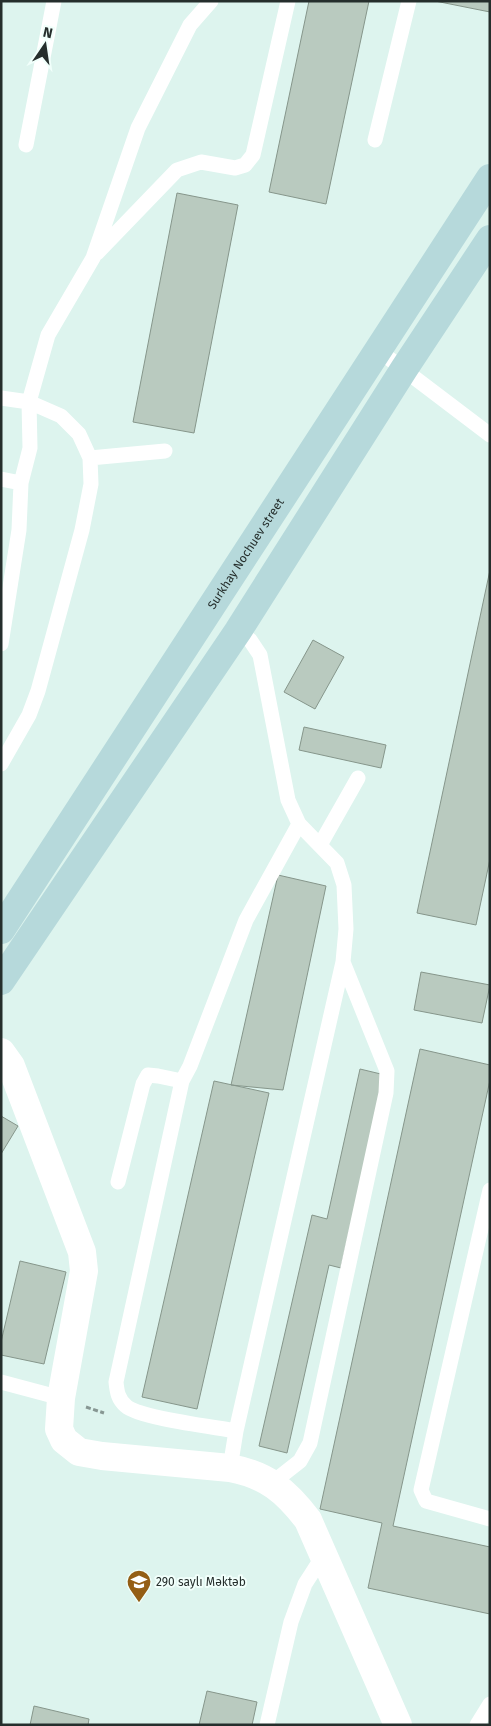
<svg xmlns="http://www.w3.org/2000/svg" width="491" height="1726" font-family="'Fira Sans',sans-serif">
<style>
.building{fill:#b9cabf;stroke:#86968b}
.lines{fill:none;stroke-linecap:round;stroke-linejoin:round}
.path{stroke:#879793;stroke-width:3;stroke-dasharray:5 2.5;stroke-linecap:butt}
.lane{stroke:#fff;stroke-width:15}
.street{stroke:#fff;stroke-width:28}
.secondary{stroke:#b6d9db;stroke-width:28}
.labels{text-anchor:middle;stroke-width:4;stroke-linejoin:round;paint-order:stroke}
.street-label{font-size:12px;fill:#252e2c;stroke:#f1fffb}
.poi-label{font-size:12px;fill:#252e2c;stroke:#f1fffb;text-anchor:start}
</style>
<rect width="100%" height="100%" fill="#ddf4ee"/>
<path class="building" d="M309 1H369L326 204 269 192Z
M435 1H490V12Z
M177 193 238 205 194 433 133 422Z
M490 570V859L476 925 417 913Z
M313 640 344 657 315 709 284 692Z
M304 727 386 745 381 768 299 750Z
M278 875 326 886 283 1090 231 1085Z
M421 972 490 985 482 1023 414 1010Z
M420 1049 490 1065V1080L393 1526 490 1547V1614L368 1588 382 1523 320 1509Z
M360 1069 385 1075 341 1268 329 1265 287 1453 259 1446 312 1215 327 1219Z
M214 1081 269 1093 197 1409 142 1397Z
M1 1116 18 1126 1 1154Z
M20 1261 66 1272 44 1364 1 1355V1342Z
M207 1691 257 1702 252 1725H199Z
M34 1706 89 1719 88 1725H30Z"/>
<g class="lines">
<path class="path" d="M86 1407 104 1413"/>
<path class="lane" d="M375 140 409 1
M26 145 54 1
M97 253 177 170 201 162 235 168 245 165 253 155 288 1
M378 350 490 435
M1 398 29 402 61 416 79 434 90 458 91 484 82 530 38 691 29 715 1 764
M90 458 165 451
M1 479 21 483
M1 644 19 530 21 483 30 448 29 402 48 335 93 258 138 128 190 25 211 1
M320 845 358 778
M118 1182 143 1084 148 1075 158 1076 182 1081
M490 1190 421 1490 426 1501 490 1519
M1 1382 61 1398
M236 1431C215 1427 139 1418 126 1406 118 1399 117 1392 116 1382L182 1081 190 1066 246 920 299 824
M230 1468 236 1431 343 962 346 929 344 885 337 863 299 824 288 800 260 655 250 640 238 631
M272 1483 300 1461 310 1443 386 1093 387 1071 343 962
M267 1725 291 1622 305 1584 323 1556
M477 1725 490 1704"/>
<path class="street" d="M1 1052 11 1066 82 1252 84 1271 61 1398 59 1429 64 1440 79 1452 102 1456 230 1468C267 1475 286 1491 308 1520L398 1725"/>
<g class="secondary">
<path id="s1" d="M1 930 490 178"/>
<path d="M1 981 238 631 404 369 490 239"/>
</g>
</g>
<defs>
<symbol id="school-pin" viewBox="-11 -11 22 30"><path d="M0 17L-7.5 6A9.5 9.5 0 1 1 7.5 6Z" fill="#945e15" stroke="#f1fffb"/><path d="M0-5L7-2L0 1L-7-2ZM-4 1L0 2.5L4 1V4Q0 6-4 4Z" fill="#fff"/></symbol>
</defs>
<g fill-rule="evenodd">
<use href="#school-pin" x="125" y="1568" width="28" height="38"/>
</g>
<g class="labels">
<g class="street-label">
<text dy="4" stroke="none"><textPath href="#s1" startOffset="449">Surkhay Nochuev street</textPath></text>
</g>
<g class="poi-label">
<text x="156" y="1586">290 saylı Məktəb</text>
</g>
</g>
<rect width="491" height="1726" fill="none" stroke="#252e2c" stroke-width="5"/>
<g transform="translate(45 45) rotate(13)" stroke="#f1fffb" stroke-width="4" paint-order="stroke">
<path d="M0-4L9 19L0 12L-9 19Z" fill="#252e2c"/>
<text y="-8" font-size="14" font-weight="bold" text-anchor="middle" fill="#252e2c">N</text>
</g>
</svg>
